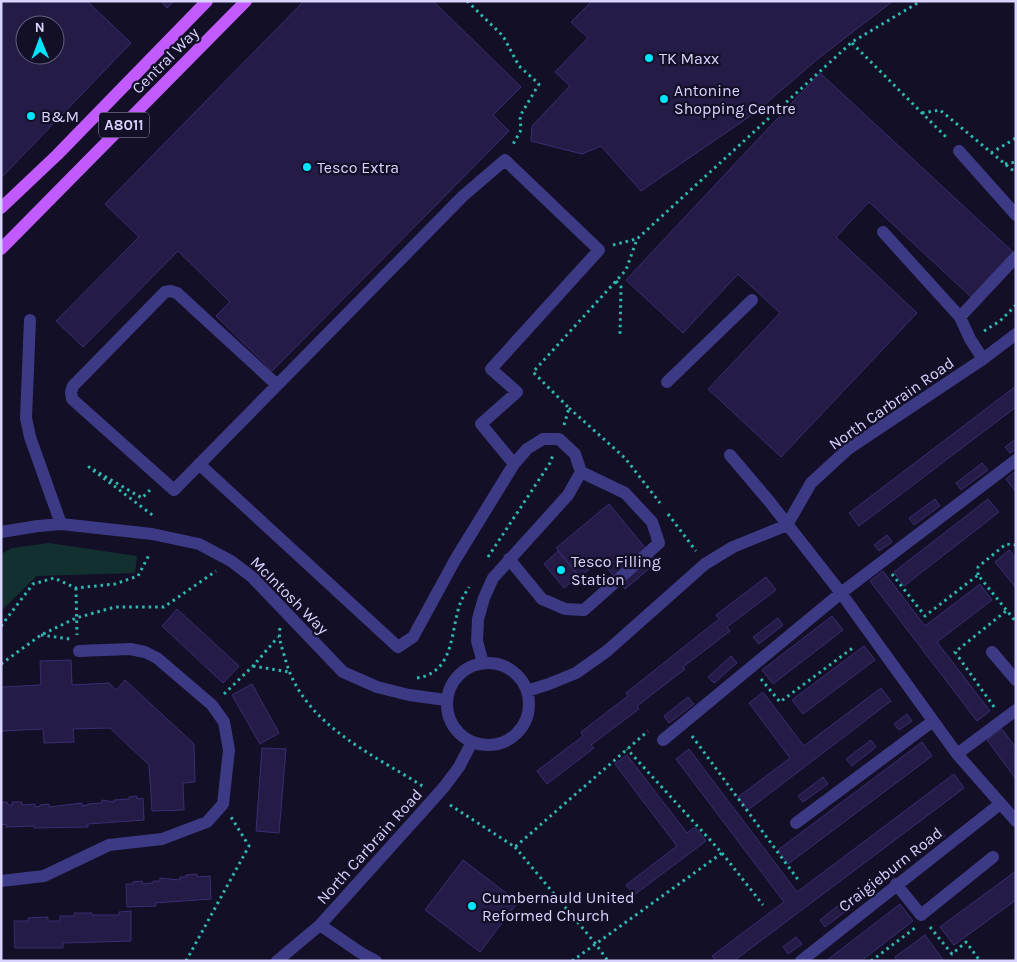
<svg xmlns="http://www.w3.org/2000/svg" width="1017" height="962" font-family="Karla,sans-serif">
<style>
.green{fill:#12302f}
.building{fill:#241b47;stroke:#3b2d73;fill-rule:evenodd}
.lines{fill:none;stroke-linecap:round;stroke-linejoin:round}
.path{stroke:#2fb8b0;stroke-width:3;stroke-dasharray:2.5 4;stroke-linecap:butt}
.minor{stroke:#3d3a85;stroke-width:12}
.major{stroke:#c25bff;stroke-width:12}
.minor-bridge{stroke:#3d3a85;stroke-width:12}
.poi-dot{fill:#00e5ff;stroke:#130f26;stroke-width:2}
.labels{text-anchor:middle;stroke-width:4.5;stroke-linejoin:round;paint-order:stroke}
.shield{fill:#130f26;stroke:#9e99be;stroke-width:1}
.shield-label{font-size:15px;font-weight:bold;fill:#d9d4ff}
.poi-label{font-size:16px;fill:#d9d4ff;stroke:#130f26;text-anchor:start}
.street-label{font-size:16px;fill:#d9d4ff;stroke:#130f26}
</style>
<rect width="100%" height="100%" fill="#130f26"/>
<path class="green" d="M49 543 137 556 135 573 37 576 1 611V554L12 548Z"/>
<path class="building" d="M3 1H87L131 43 1 178V3ZM25 25H55V55H25Z
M161 1H174L167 8Z
M304 1H433L521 87 493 115 509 131 272 371 216 316 230 302 178 251 83 347 56 321 139 237 105 204Z
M592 1H893L820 57 756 112 641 191 601 146 582 154 531 141 532 126 570 86 555 72 588 38 571 22Z
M820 73 1013 252 971 297 869 202 836 237 917 313 781 457 708 389 780 313 738 274 683 333 626 280Z
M1016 386V407L859 526 849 513Z
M1016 439V449L1010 453 1005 447Z
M982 463 988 470 961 490 956 483Z
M1016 471V492L1006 479Z
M935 499 940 506 914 525 909 518Z
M988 499 999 512 904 586 894 572Z
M609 504 657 562 625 589 600 560 580 577 556 548Z
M887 535 892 542 879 551 874 545Z
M1009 550 1016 558V588L995 562Z
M558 551 579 576 564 588 544 564Z
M883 571 925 626 980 584 992 600 937 642 990 711 977 721 870 581Z
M766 577 776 590 727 627 730 631 683 667 685 669 637 706 639 709 591 745 594 748 547 784 537 771 583 736 581 732 628 696 626 693 719 619 716 615Z
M177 609 239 666 223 683 162 626Z
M832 616 843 630 773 684 762 670Z
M778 618 783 625 759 644 753 637Z
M864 646 875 660 803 714 792 700Z
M731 656 737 663 714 683 708 677Z
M71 660 72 685 109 683 116 690 125 680 194 744 195 782 183 783 184 810 152 811 149 765 110 728 73 729 74 742 44 743 43 729 3 731 1 734V689L3 687 41 685 40 661Z
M252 684 279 733 260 744 232 695Z
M881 688 891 701 748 810 738 797 790 758 749 703 763 692 804 746Z
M688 697 694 704 669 723 664 716Z
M907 714 912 721 899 730 894 724Z
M1002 729 1016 748V779L987 740Z
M871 740 876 747 852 766 846 759Z
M922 742 932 756 788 864 778 850Z
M262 748 286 749 279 833 256 831Z
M689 749 797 892 954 774 964 788 734 961H716L712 956 784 902 676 759Z
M627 755 687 833 695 827 706 841 634 895 626 885 677 846 615 764Z
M823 777 828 784 803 802 798 796Z
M137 796V799L143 798 144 820 88 824V827L34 828V826L6 827V824L1 825V802H7L8 805H13L12 802H22V805L35 804V807L40 806V805L49 804V807L82 803V806L88 805V804L102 803V800L114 802V800L129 799V797Z
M940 829 945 836 920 854 915 848Z
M463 860 518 902 480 952 425 910Z
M891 867 896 873 871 892 866 885Z
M1016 871V900L954 945 940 927Z
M197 874V877L210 876 211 899 155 903 156 906 127 907 126 884H133V882L142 881 143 884 153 883V881H160V878L180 880V877H186V875Z
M844 901 850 908 825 927 820 920Z
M900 904 913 921 861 961H826Z
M131 911V941L63 943V948H15L14 921H29L28 918 48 917V921H60V916H74V913H92V915H119V912Z
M925 935 944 961H897L895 957Z
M796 937 802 944 788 954 783 947Z"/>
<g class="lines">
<path class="path" d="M467 1 503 36 519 66 539 84 520 116 521 130 512 146
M852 43 948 139
M922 113 940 110 1016 173
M991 153 1016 138
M1005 164 1016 162
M613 245 636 239
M616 281 621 287 620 335
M984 331 1000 321 1016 305
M569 408 625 458 660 503
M564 425 569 408 533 372 626 270 637 239 852 42 921 1
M150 490 142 498 89 467 155 517
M668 514 696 551
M488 557 550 463 553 455
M892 574 925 616 978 575 1016 622
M978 575V567L1006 544 1016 545
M76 588 77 635
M1 626 33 584 54 578 76 588 115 584 138 576 149 555
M280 628C278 639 282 647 285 658 302 724 371 753 424 787
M41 635 70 639
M1 664 41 635 76 618 115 607H164L216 571
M253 666 289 672
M417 678C456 672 450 629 461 601 463 597 466 592 469 587
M761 679 780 702 854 647
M224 694 253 666 278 637
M994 707 955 652 1006 611
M692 736 799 881
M450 805 515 847 648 731
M515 847 595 943 608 961
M722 853 763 905
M930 927 952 954 966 942 980 961
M186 961 249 846 231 817
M572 961 722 853 627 749
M871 961 915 928"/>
<path class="minor" d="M959 151 1016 215
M883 232 960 317 970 339 983 359
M960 317 1016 257
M30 320 26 418 30 437 61 524
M667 382 752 300
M277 385 177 293 171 291 165 292 73 386 71 392 72 399 174 490 463 196 505 160 599 250 491 369 517 392 481 424 514 464
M730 455 769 501 841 593 957 754 1016 821
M199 464 398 647 413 637 455 560 514 464 527 449 543 439H559L575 454 581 472 568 495 493 578 484 598 478 619 477 641 483 663
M1 532 38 526 61 524 152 534 199 544 231 561 252 577 343 672 377 687 409 695 446 700
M509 559 542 599 565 609 584 610 659 543 652 522 625 493 581 472
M992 652 1016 680
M447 704a41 41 0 1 1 82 0a41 41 0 1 1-82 0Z
M527 691 549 684 576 673 607 651 705 564 733 547 787 525 811 483 848 449 983 359 1016 334
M663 740 841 593 1016 460
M957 754 1016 710
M444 787 459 767 472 742
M796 823 933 721
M1 881 44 876 109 845 162 839 207 822 223 804 229 750 224 722 212 705 157 658 145 652 130 649 79 651
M896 884 921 915 993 857
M320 925 361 953 376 961
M277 961 320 925 420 814
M801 961 1000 804"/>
<path class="major" d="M1 208 57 155 207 1
M1 249 246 1"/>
<path class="minor-bridge" d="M420 814 444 787"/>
</g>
<g class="poi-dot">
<circle cx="649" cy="58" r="5"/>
<circle cx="664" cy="99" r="5"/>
<circle cx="31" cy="116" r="5"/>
<circle cx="307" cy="167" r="5"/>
<circle cx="561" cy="570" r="5"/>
<circle cx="472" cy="906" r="5"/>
</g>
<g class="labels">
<rect class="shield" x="99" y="112.5" width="50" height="25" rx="4"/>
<g class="shield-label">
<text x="124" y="130">A8011</text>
</g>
<g class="poi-label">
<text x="659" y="64">TK Maxx</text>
<text x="674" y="96">Antonine<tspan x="674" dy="18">Shopping Centre</tspan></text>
<text x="41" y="122">B&amp;M</text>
<text x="317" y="173">Tesco Extra</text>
<text x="571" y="567">Tesco Filling<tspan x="571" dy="18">Station</tspan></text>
<text x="482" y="903">Cumbernauld United<tspan x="482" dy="18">Reformed Church</tspan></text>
</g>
<g class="street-label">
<text transform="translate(165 60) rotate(-45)" y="6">Central Way</text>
<text transform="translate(891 403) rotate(-35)" y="6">North Carbrain Road</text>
<text transform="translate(290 595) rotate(45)" y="6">McIntosh Way</text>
<text transform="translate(369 846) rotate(-48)" y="6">North Carbrain Road</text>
<text transform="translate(890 869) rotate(-38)" y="6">Craigieburn Road</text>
</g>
</g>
<rect width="1017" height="962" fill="none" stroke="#d9d4ff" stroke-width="5"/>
<g transform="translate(40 40) rotate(359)"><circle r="24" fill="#130f26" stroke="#625e7d"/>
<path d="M0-4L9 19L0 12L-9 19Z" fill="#00e5ff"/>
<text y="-8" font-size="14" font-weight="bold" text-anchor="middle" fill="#d9d4ff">N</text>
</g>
</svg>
